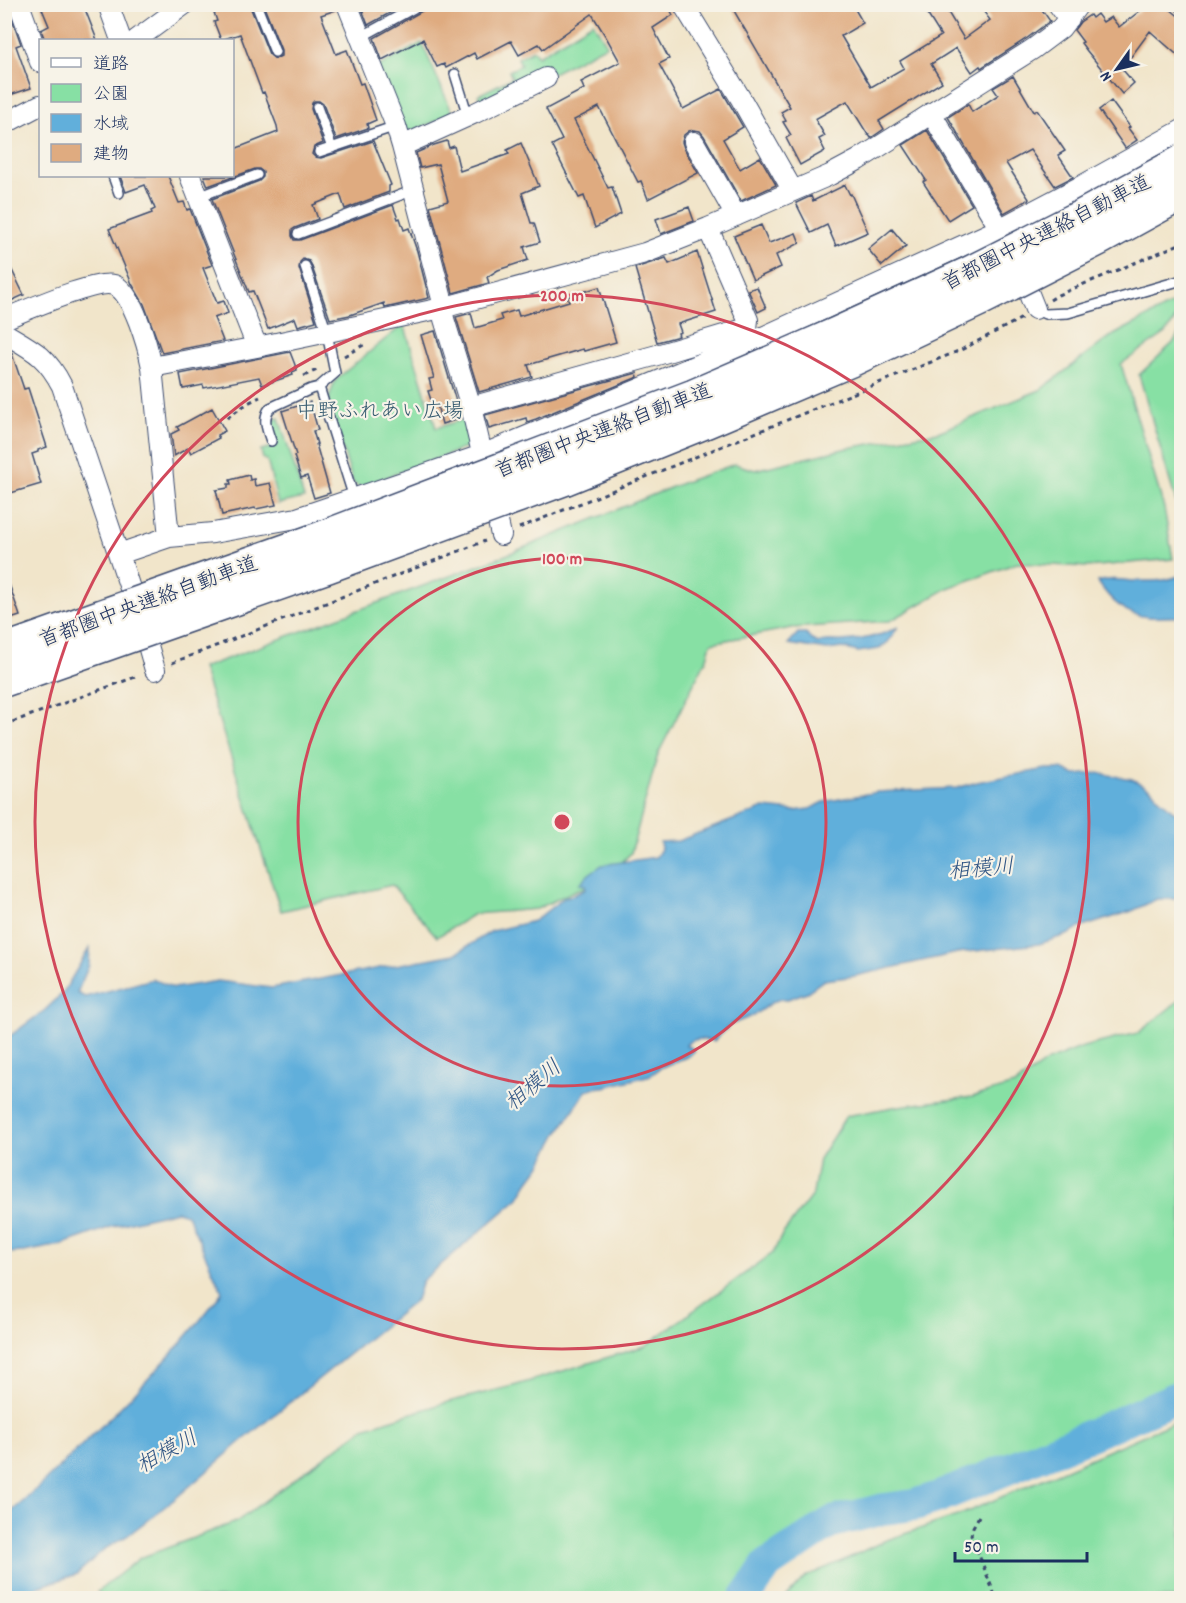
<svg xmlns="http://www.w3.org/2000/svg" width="1186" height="1603" font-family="Dekko,'Klee One',sans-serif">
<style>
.green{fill:#87e0a4;stroke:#518881;stroke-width:1.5}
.water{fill:#61afdb;stroke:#3e6f9c;stroke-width:1.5}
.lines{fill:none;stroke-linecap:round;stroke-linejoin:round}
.river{stroke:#61afdb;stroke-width:32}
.building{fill:#dfab80}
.service-casing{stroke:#3b4a6e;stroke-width:12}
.minor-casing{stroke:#3b4a6e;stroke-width:22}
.path{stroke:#3b4a6e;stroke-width:3;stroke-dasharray:4.5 4.5;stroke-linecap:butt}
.service{stroke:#fff;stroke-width:9}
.minor{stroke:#fff;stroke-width:20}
.motorway-bridge-casing{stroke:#3b4a6e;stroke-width:36;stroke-linecap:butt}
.motorway-bridge{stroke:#fff;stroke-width:33}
.ring{fill:none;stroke:#d1495b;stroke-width:3}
.labels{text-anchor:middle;stroke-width:4.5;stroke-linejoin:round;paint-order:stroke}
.street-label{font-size:21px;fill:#1b2f5e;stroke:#f7f3e8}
.park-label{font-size:21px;fill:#365b70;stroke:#f7f3e8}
.water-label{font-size:22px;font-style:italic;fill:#305584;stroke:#f7f3e8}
.centre{fill:#d1495b;stroke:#f7f3e8;stroke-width:3}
.ring-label{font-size:18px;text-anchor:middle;font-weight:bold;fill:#d1495b;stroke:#f7f3e8;stroke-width:4.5;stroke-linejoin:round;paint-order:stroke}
</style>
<rect width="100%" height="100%" fill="#f7f3e8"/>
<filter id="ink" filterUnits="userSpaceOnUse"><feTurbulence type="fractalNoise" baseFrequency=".0167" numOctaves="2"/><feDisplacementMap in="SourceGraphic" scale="12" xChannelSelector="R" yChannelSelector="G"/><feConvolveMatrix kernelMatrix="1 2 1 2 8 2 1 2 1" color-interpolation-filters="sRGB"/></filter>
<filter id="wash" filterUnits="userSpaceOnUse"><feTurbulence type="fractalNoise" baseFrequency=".008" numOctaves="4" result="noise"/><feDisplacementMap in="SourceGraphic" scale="24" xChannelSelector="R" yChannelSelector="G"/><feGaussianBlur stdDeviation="1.35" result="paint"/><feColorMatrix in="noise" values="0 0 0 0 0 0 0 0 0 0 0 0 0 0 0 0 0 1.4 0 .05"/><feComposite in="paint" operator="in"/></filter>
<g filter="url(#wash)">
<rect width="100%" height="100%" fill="#f1e5ca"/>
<path class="green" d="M593 22 607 45 547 76 543 69 481 101 478 95 512 78 509 71 521 65 518 58 533 50 538 56Z
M422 43 453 114 408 133 403 130 377 67Z
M1181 299V311L1166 333 1121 364 1164 508 1173 559 1087 567 1017 563 948 588 890 621 792 628 711 643 707 658 658 754 631 853 601 883 576 890 537 909 474 914 437 937 392 885 281 911 202 668 501 557 682 483 735 464 755 470 848 448 938 432 1040 390 1110 337Z
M404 324 436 428 465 419 471 440 468 447 360 487 353 483 328 401 335 381 340 376Z
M1181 331H1182L1181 519 1139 375 1173 343Z
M279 418 304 498 278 504 267 460 263 459 261 450 277 446 269 421Z
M1181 999V1389C1098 1426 1014 1463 929 1497 902 1507 871 1506 846 1520 834 1527 823 1536 812 1544 791 1561 772 1576 757 1598H105L97 1592 140 1558 236 1522 364 1428 448 1402 517 1385 645 1346 773 1253 782 1235 813 1194 819 1159 846 1116 899 1106 972 1097 1014 1085 1048 1061 1083 1047 1138 1033Z
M1181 1419V1598H785L805 1577 844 1560 884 1541 960 1515Z"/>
<path class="water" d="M1181 575V617C1170 616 1159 618 1148 617 1125 615 1110 600 1098 582 1110 578 1121 580 1132 581 1148 581 1167 582 1181 575Z
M898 627 888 642 879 649 858 652 842 648 827 650 788 644 798 633H806L812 640 818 643C826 639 833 642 842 641 862 640 880 637 898 627Z
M1046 769H1062L1075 775 1097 773 1132 779 1151 789 1158 797 1173 811 1181 814V899H1157L1132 911 1076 929 1069 934 1039 944 957 953 855 976 824 980 807 992 785 1000 780 999 773 1002 752 1016 730 1025 714 1041C704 1039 693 1037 686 1045L695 1050 689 1056 662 1067 651 1075 604 1087 593 1088 586 1091 558 1133 540 1166 528 1182 519 1198 422 1281 416 1300 242 1441 176 1498 127 1536 103 1550 77 1574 17 1594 10 1598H5V1514L12 1511 26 1499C94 1433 166 1368 222 1292L187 1214 177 1211 114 1226 60 1245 24 1252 5 1253V1038L11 1035 45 1010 63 993 90 947 89 965 77 993 85 997 153 979 174 988 218 981 272 988 455 954 492 931 534 921 565 897 574 895 586 889 585 885 579 884 589 874 602 865 656 857 661 849 660 842 678 841 764 808 794 811 810 809 824 802 877 792 957 788 977 782Z"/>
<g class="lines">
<path class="river" d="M745 1598 767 1565 832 1522 884 1509 914 1505 939 1497 1076 1441 1182 1395"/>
</g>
<g id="blocks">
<path class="building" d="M4 4H7L21 44 16 46 31 88 4 97Z
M40 4H83L97 40H45L41 30 49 26Z
M211 4H249L269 54 275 59 281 56V50L263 4H335L336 10 321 15 336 54 347 50 360 84 363 83 376 120 367 124 368 128 336 139 323 104 319 101H314L312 103 311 109 323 143 314 147 312 154 315 157 321 158 373 141 391 185 389 186V192L345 209 340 194 313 205 318 219 295 228 292 230V236L294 240H300L393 205 398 219 400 218 404 230 409 228 417 251 429 298 385 308 384 303 350 315 330 319 311 264 309 261 303 259 300 262 299 268 316 321 298 326 295 318 268 329 253 291 249 292 212 199 259 181 263 177V172L259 169H255L208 186 204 176H232V150L278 132 277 126 264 92 262 93 240 34 221 40 214 22 217 21Z
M360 4H406L368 25Z
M428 4H667L673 15 653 28 669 59 659 64 683 109 721 89 743 127 723 139 740 169 760 157 776 185 741 201 704 136 700 131 694 130 689 131 684 135 682 142 684 148 698 173 648 199 641 181 638 182 599 107 574 120 608 188 612 187 621 214 595 228 584 196 579 198 552 145 562 140 546 109 584 89 581 82 620 62 606 37 592 14 543 49 539 44 519 55 511 41 477 59 474 53 446 68 444 64 437 67 423 39 382 60 374 38 424 10Z
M730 4H852L863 23 841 36 871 87 904 68 900 61 941 36 921 4H943L964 39 990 20 978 4H1038L1050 21 1026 39 981 68 980 66 972 72 956 48 931 64 942 82 879 121 884 129 871 138 869 135H868L847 101 815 119 825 136 819 139 825 151 800 165 786 138 791 135 783 122 786 121 781 112 790 107Z
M1149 4H1164L1182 19V59L1150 31 1122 69 1134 83 1122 94 1087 51 1081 43 1083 42 1074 30 1080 22 1090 15 1092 18 1097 14 1103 22 1111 17 1119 27Z
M1013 76 1034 112 1037 110 1065 151 1058 155 1073 177 1055 186 1030 150 1006 163 1029 199 1004 213 948 117 968 104 972 112 998 95 993 88Z
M1111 101 1130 127 1128 128 1137 140 1125 148 1099 110Z
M927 130 972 205 948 220 923 182 926 180 903 145Z
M447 141 449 148 454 146 460 171 509 154 507 150 521 143 539 186 522 193 531 223H534L540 242 524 247 528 260 498 270 487 277 489 283 453 293 430 206 448 201 438 164 420 168 416 153 434 145Z
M120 176H168L179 203 184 202 187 210 190 209 212 265 203 268 217 303 224 301 228 313 214 318 223 341 162 353 144 304 132 284 109 229 152 213 151 211 155 209 145 185 126 192Z
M845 185 850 195 851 194 868 232 836 246 827 225 811 233 796 203 811 196 813 201Z
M689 207 694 221 661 234 656 219Z
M761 225 769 243 796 233 800 243 776 255 781 267 753 280 734 236Z
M892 229 906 246 882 266 868 249Z
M697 252 716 312 678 324 681 332 678 333 679 336 657 342 635 268 666 258 669 264Z
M4 254 24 295 4 304Z
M599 287 616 342 584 351 583 349 528 365 532 377 479 392 456 317 471 313 475 328 502 320 500 315 517 310 519 316 569 301 567 297Z
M757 287 766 308 758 312 748 290Z
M435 331 461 418 442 424 437 405 433 406 428 391 432 390 429 379 434 378 421 335Z
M4 347 11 351 24 389 28 388 47 447 38 450V452L32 454 41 484 4 495Z
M290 352 297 370 292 372 293 375 262 385 259 377 204 388 203 385 183 389 180 374Z
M637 373 638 377 536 419 527 422 526 418 489 429 485 415Z
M310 402 318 430 313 431 317 444H316L330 493 314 498 307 476 301 478 294 456 296 455 282 411Z
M212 408 225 431 217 435 219 438 191 453 188 448 174 456 171 434 179 430 177 427Z
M249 475 250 480 254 479 255 486 270 483 276 505 256 509 255 508 222 515 216 490 228 488V484H231L230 480Z
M4 578H7L20 616 4 621Z"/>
</g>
</g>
<g filter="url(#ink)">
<use href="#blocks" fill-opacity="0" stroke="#3b4a6e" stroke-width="1.5"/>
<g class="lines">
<defs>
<path id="service" d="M256 4 275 52
M1177 4 1182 8
M361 37 421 4
M455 74 468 116
M317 107 332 148
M319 152 396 126
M113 176 119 193
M198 197 257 175
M298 234 414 190
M1035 309 1045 314 1068 313 1182 280
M319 387 354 498
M271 441C267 430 262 418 270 408L311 389 319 387 335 373 327 333 305 266"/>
<path id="minor" d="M19 4 40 62
M108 4 121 40
M347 4 396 126 402 146 442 299 444 319 471 407 485 466
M683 4 741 99 793 191
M1058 4 1069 19
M136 40 185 4
M931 113 1006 239
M4 124 40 105
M694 142 736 216
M402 146 475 113 546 78
M190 176 257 347
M1019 269 1035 309
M4 319C25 311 96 279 114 285 133 292 148 348 152 367L169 537
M4 333C33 350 46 355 62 386L141 621 155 670
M152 367 257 347 442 308 645 253 708 228 793 191 830 175 858 160 1033 49 1061 28 1079 4
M471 407 657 355 747 328 748 320 708 228
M492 495 501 535
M119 554 169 537 213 533 297 518 482 455 754 341 1001 228 1083 185 1182 130"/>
</defs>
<use href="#service" class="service-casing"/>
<use href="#minor" class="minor-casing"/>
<path class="path" d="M1050 300 1058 295 1182 243
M344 356 367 343
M304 376 317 370
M227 418 248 403 260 397
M519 528 961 350 1022 318
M172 663 485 541
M4 725 138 676
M979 1516 973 1527 971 1535 996 1598"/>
<use href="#service" class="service"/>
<use href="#minor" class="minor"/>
<defs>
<path id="motorway-bridge" d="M4 651 322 538 694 396 837 334 968 274 1083 216 1182 162
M4 680 328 566 566 478 707 421 853 359 980 299 1100 238 1182 193"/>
</defs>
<use href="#motorway-bridge" class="motorway-bridge-casing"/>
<use href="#motorway-bridge" class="motorway-bridge"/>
</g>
</g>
<g class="ring">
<circle cx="562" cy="822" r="264"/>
<circle cx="562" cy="822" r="527"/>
</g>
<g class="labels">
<g class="street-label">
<text transform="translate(1046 232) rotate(-27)" y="7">首都圏中央連絡自動車道</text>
<text transform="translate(603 430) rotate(-21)" y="7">首都圏中央連絡自動車道</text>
<text transform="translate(148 601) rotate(-20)" y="7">首都圏中央連絡自動車道</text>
</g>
<g class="park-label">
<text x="380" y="417">中野ふれあい広場</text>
</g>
<g class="water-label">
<text transform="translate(981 867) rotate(-5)" y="8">相模川</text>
<text transform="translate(532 1084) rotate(-40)" y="8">相模川</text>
<text transform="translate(166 1450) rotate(-29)" y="8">相模川</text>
</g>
</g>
<circle cx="562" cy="822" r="9" class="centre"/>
<g class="ring-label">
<text x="562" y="301">200 m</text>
<text x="562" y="564">100 m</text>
</g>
<rect width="1186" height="1603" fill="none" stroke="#f7f3e8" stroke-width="24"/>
<rect x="39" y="39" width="195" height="138" fill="#f7f3e8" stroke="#9fa5b1" stroke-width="1.5"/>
<rect x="51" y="58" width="30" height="9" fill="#ffffff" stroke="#9fa5b1" stroke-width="1.5"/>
<text x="93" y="69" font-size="18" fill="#1b2f5e">道路</text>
<rect x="51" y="84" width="30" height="18" fill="#87e0a4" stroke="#9fa5b1" stroke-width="1.5"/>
<text x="93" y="99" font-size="18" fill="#1b2f5e">公園</text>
<rect x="51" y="114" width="30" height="18" fill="#61afdb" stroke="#9fa5b1" stroke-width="1.5"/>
<text x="93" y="129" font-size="18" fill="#1b2f5e">水域</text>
<rect x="51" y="144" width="30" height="18" fill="#dfab80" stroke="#9fa5b1" stroke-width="1.5"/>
<text x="93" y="159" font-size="18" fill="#1b2f5e">建物</text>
<g transform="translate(1117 69) rotate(236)" stroke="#f7f3e8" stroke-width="4.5" paint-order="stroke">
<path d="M0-4.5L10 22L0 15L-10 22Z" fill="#1b2f5e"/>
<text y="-9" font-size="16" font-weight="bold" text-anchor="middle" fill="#1b2f5e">N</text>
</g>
<path d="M955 1552v9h132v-9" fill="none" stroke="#1b2f5e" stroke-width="3"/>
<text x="964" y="1552" font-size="18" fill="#1b2f5e" stroke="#f7f3e8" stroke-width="4.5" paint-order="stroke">50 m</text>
</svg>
